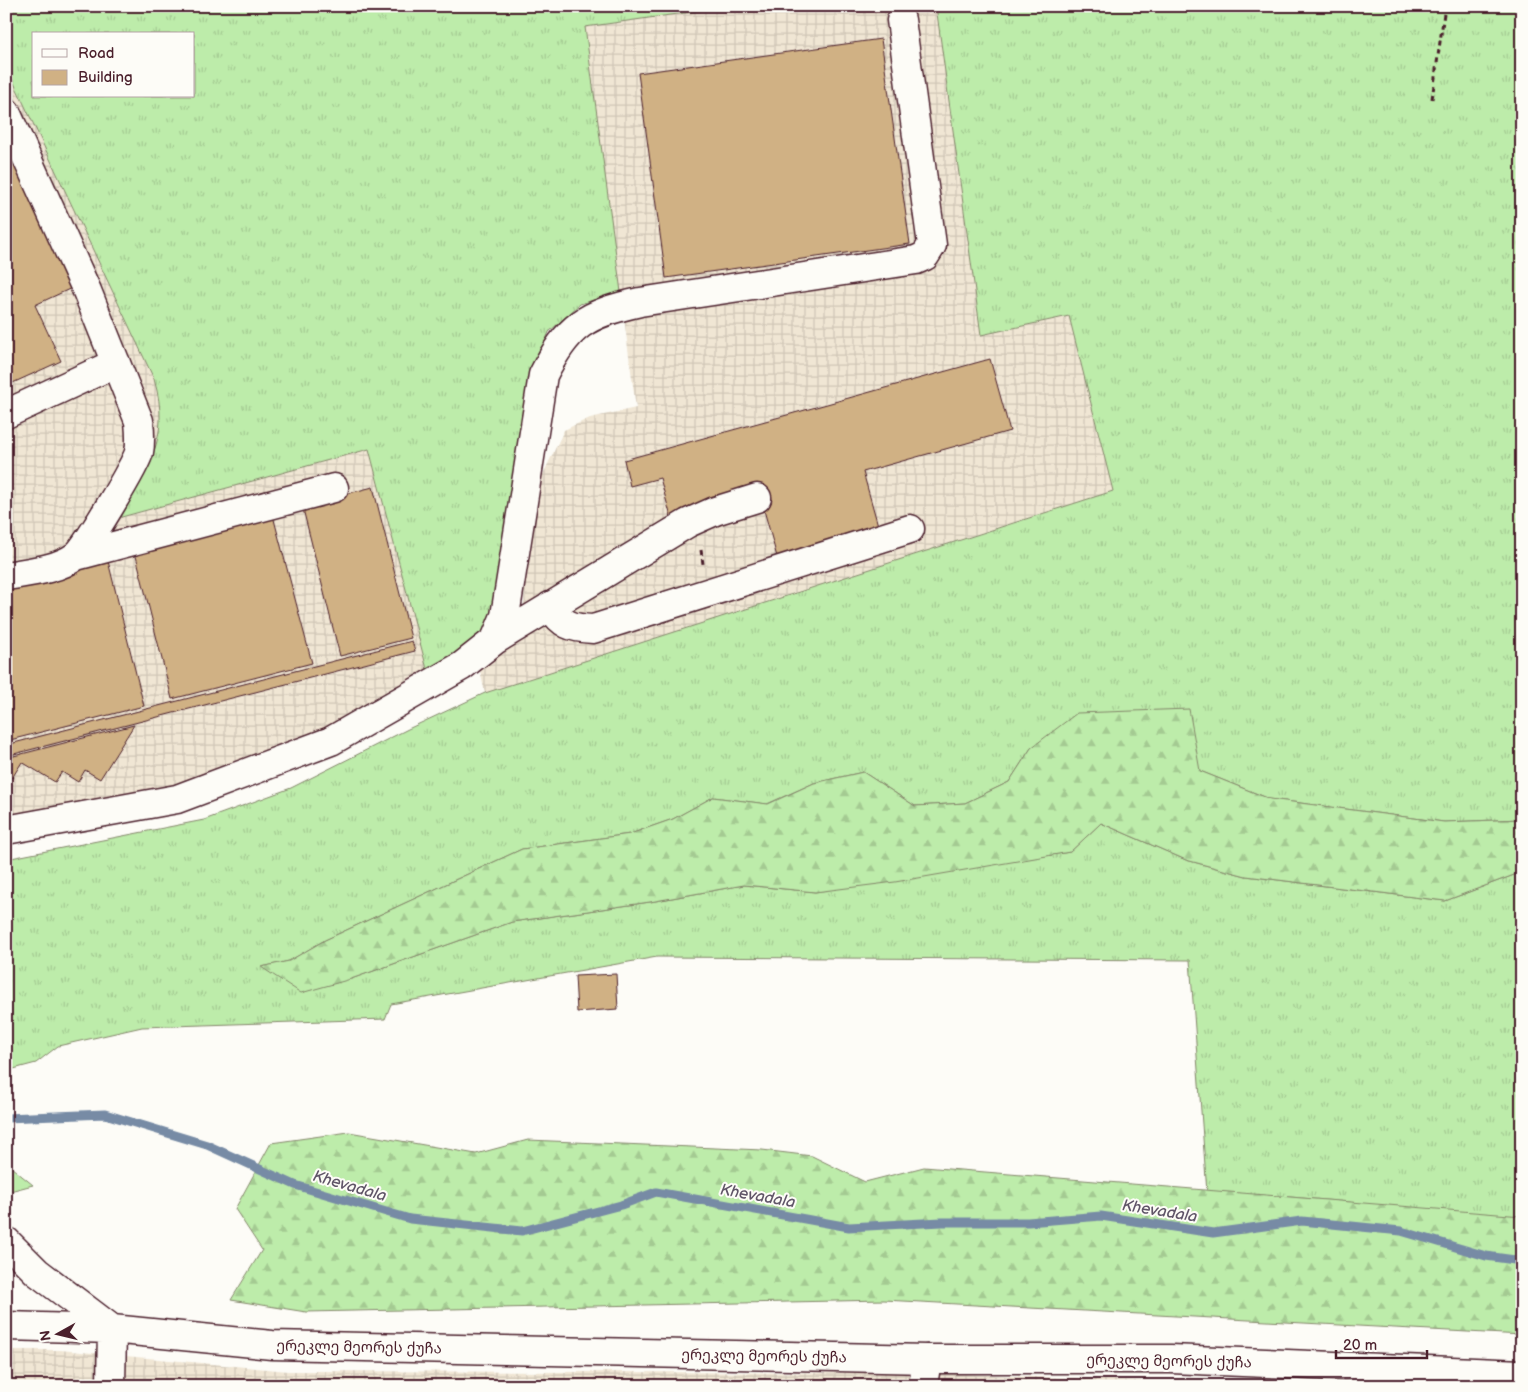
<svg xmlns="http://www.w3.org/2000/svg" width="1528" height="1392" font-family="'Balsamiq Sans','Noto Sans Georgian',sans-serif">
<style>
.industrial{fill:url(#industrial-grid)}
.grass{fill:url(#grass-tufts);stroke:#84866a;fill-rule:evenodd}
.forest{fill:url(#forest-firs);stroke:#84866a}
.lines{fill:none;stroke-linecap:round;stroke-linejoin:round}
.stream{stroke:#778ba5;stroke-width:9}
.building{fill:#d0b184;stroke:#4a1f2b}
.minor-casing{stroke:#4a1f2b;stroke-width:31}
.major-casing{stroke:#4a1f2b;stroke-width:31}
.path{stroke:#4a1f2b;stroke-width:3;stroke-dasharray:5 4;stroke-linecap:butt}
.minor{stroke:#fdfcf7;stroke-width:28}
.major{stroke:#fdfcf7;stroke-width:28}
.labels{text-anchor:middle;stroke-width:4;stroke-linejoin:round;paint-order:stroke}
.street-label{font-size:15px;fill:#4a1f2b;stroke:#fdfcf7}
.water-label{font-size:16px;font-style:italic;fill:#605568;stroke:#fdfcf7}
</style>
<defs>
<pattern id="industrial-grid" width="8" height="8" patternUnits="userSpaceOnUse" patternTransform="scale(1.25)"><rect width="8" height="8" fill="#f0e6d4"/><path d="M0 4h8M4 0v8" fill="none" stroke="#cfc5b6"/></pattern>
<pattern id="grass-tufts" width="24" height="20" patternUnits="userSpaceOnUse" patternTransform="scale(1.25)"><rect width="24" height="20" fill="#bdecaa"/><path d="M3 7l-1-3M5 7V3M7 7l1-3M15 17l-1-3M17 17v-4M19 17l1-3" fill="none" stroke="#a4ca92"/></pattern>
<pattern id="forest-firs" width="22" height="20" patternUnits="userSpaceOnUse" patternTransform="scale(1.25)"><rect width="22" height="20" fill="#bdecaa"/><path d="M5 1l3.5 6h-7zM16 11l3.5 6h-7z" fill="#a4ca92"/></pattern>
</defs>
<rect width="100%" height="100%" fill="#fdfcf7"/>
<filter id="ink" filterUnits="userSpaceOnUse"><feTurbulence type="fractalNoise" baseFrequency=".02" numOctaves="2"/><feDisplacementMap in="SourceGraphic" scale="10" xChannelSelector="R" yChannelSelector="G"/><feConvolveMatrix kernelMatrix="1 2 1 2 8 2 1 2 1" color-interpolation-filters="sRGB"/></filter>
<g filter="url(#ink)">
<path class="industrial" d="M734 6H936L981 335 1069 316 1113 491 485 693 478 662 524 609 525 563 538 485 564 430 590 418 636 408 585 27Z
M6 66 154 379 160 399 162 423 156 450 119 518 369 448 428 673 328 731 175 790 6 820Z
M6 1350H60L288 1371 936 1373 1269 1386H6Z"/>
<path class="grass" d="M6 6H734L585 27 621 292 580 304 549 332 533 372 491 615 484 635 428 673 369 449 118 518C147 467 172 440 154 379L6 66ZM34 34H194V96H34Z
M936 6H1522V819L1444 822 1270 799 1200 771 1031 748 1009 782 965 803 915 806 863 772 814 783 767 804 713 797 673 819 630 834 522 849 325 940 289 961 262 967 351 979 512 922 650 902 744 885 815 892 1070 852 1101 823 1186 860 1246 876 1445 901 1522 872V1236L1349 1202 1278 1196 1207 1193 1190 960 657 957 391 1004 385 1019 142 1027 58 1046 36 1063 6 1071V859L204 820 291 788 408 729 485 693 1113 491 1069 316 981 335Z
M6 1163 33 1185 6 1192Z"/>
<path class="forest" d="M1189 709 1200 771 1270 799 1444 822 1522 819V872L1445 901 1246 876 1186 860 1101 823 1070 852 895 882 815 892 744 885 650 902 512 922 351 979 301 993 261 967 289 961 325 940 522 849 630 834 673 819 713 797 768 804 814 783 863 772 915 806 965 803 1009 782 1031 748 1077 713Z
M349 1132 476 1154 528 1140 762 1150 812 1156 865 1182 924 1167 1522 1216V1335L884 1300 306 1312 231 1300 262 1250 235 1209 271 1143Z"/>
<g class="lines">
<path class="stream" d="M6 1118 105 1114 207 1145 295 1185 410 1219 522 1231 621 1205 656 1192 849 1227 942 1222H1028L1101 1216 1213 1233 1302 1221 1401 1231 1486 1256 1522 1261"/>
</g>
<path class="building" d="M881 39 910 244 666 278 638 73Z
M6 139 76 286 35 305 61 361 6 386Z
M990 359 1010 431 863 472 879 529 777 557 759 492 671 517 660 478 630 486 624 460Z
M373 487 411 638 340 656 302 505Z
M272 512 312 663 172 699 134 548Z
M107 557 144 706 6 741V583Z
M412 641 415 651 6 756V745Z
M134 725 100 779 85 770 78 782 62 772 55 782 22 762 12 778 6 774V758Z
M616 974 618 1009 577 1012 575 976Z"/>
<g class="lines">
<defs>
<path id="minor" d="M6 112 87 291 139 421C140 431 141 442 139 452 137 463 86 548 76 556 57 570 28 572 6 576
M6 414 116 363
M76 556 334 488
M550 606C562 625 571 628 593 629L910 529
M495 640 688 523 715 511 757 498
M6 830 177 799 331 741 462 666 495 640 505 616 543 375C568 325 586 314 640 302L916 260 925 256 932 245 901 20
M6 1326 112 1329 111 1386
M923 1386 927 1359"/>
<path id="major" d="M6 1241 37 1272 112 1329 272 1345 927 1359H1171L1522 1374"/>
</defs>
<use href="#minor" class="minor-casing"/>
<use href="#major" class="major-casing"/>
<path class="path" d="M1432 99 1445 6
M701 550 703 564"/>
<use href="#minor" class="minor"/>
<use href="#major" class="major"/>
</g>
</g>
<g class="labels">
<g class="street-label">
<text transform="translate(359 1347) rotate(1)" y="5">ერეკლე მეორეს ქუჩა</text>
<text transform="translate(764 1356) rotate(1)" y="5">ერეკლე მეორეს ქუჩა</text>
<text transform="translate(1169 1361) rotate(1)" y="5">ერეკლე მეორეს ქუჩა</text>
</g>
<g class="water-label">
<text transform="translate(350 1185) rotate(16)" y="6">Khevadala</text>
<text transform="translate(758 1195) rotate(10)" y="6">Khevadala</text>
<text transform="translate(1160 1210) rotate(9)" y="6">Khevadala</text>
</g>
</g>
<rect width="1528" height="1392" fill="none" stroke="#fdfcf7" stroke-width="25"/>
<rect x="12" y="12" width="1503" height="1367" fill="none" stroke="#4a1f2b" stroke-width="2" filter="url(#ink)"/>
<rect x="32" y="32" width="162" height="65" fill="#fdfcf7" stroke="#b5a4a5"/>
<rect x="42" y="49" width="25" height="8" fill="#fdfcf7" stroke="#b5a4a5"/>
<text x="78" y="58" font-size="15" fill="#4a1f2b">Road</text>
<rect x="42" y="70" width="25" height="15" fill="#d0b184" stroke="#b5a4a5"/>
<text x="78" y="82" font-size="15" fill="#4a1f2b">Building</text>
<g transform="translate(58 1334) rotate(262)" stroke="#fdfcf7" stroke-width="4" paint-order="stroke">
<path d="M0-4L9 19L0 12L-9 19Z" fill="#4a1f2b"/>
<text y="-8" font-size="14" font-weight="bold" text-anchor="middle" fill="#4a1f2b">N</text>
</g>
<path d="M1336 1350v8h91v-8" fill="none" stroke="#4a1f2b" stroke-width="2.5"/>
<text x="1343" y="1350" font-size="15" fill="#4a1f2b" stroke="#fdfcf7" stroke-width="4" paint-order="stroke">20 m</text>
</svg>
